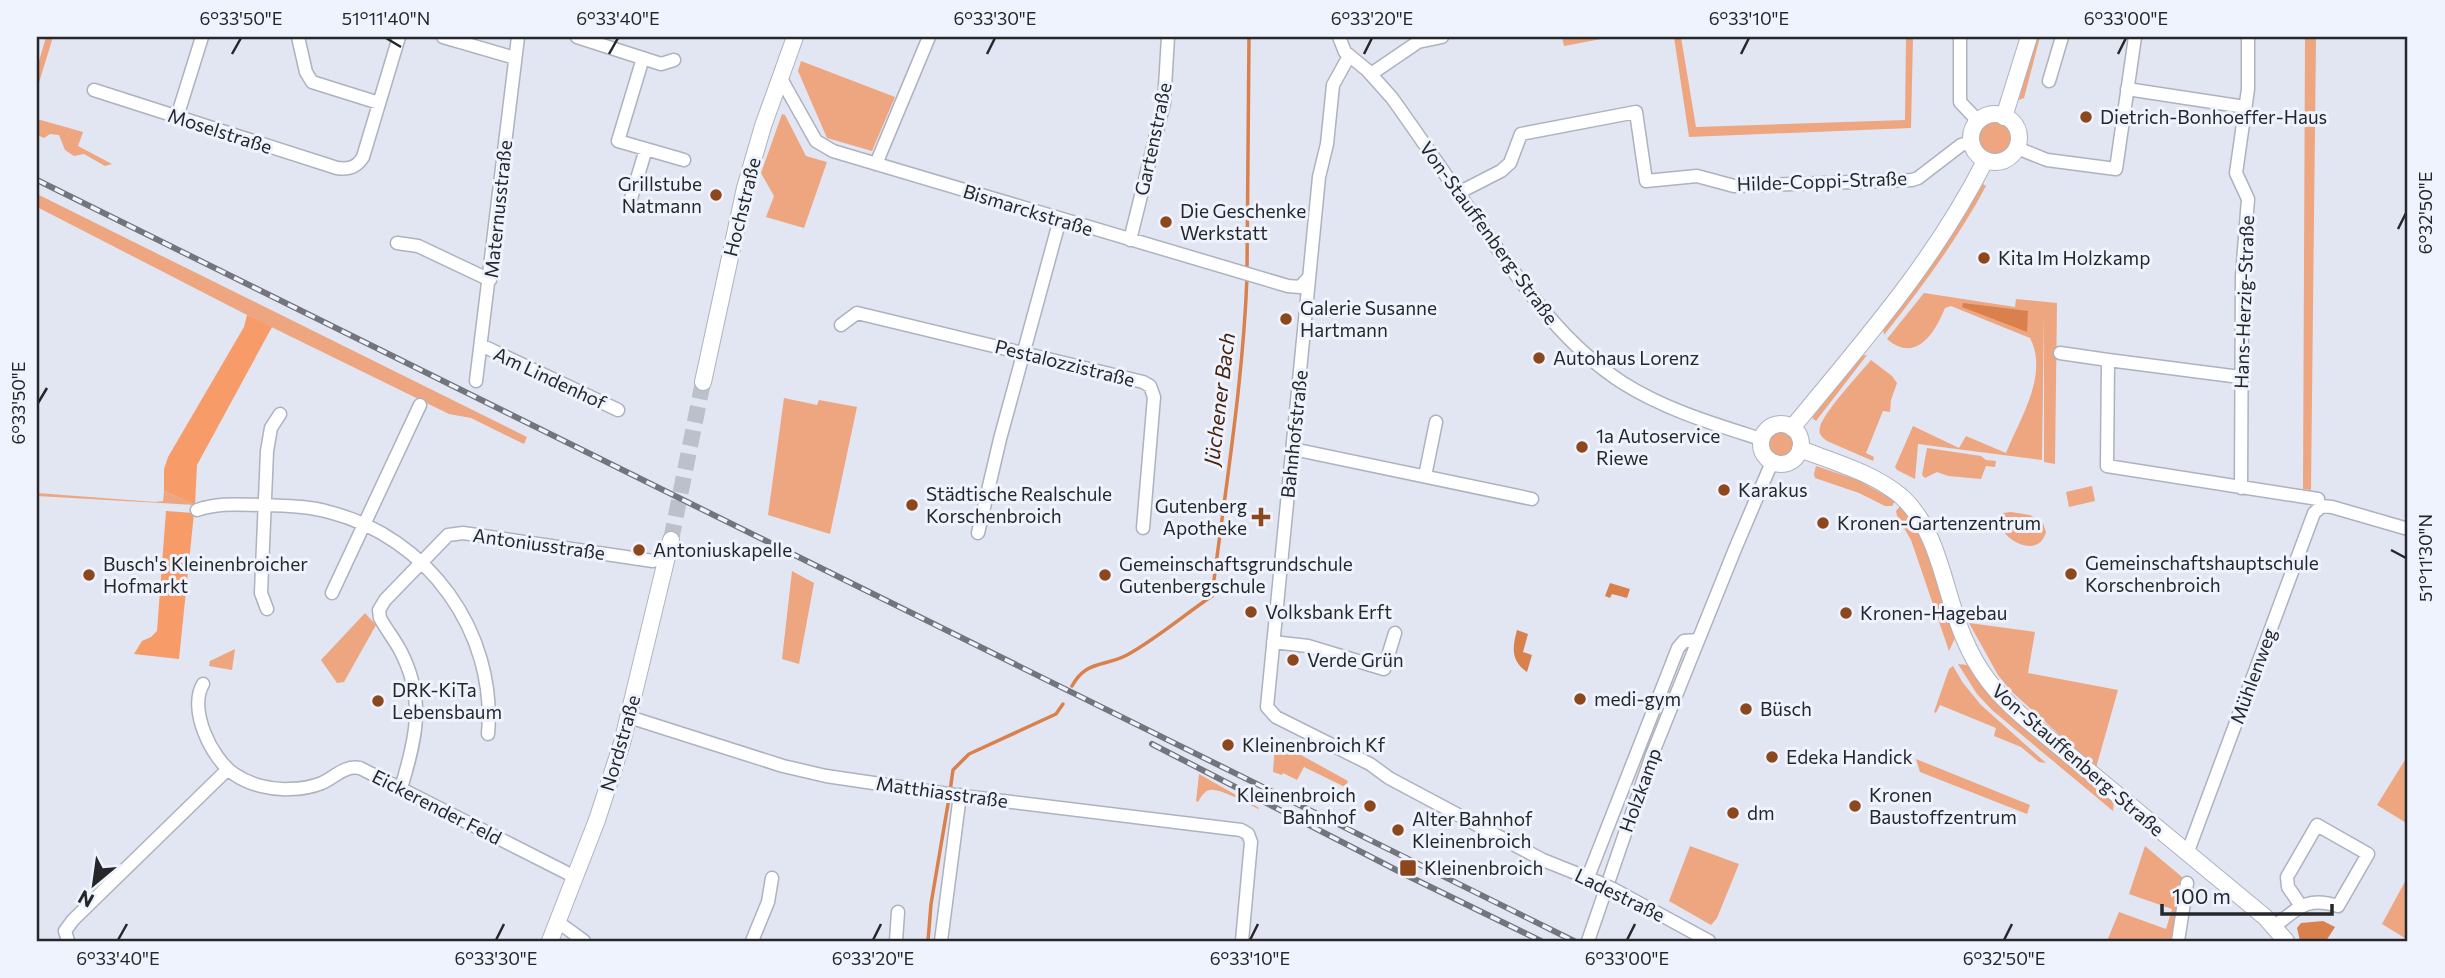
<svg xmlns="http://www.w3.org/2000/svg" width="2445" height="978" font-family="Commissioner,sans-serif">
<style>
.green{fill:#eda680}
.forest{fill:#f79b68}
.water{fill:#d9804d}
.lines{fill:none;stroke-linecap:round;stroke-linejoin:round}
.stream{stroke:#d9804d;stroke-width:3.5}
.tertiary-tunnel{stroke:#bbc0ca;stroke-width:16;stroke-dasharray:16 8;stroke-linecap:butt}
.minor-casing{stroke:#aeb2be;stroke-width:15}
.tertiary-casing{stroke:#aeb2be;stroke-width:18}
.minor{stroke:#fff;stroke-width:12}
.tertiary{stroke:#fff;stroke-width:16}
.rail-casing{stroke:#72757c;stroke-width:6}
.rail{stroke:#eff3fd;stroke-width:3.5;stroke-dasharray:10;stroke-linecap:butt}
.minor-bridge-casing{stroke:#aeb2be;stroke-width:15;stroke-linecap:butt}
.minor-bridge{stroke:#fff;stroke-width:12}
.ticks{fill:none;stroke:#25272b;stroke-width:2.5}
.poi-dot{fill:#8c471d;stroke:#eff3fd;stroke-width:2.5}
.labels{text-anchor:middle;stroke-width:6;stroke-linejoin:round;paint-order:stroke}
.poi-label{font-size:19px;fill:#25272b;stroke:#eff3fd;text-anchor:start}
.street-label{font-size:19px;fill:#25272b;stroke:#eff3fd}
.water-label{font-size:21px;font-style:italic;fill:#47230e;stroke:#eff3fd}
.neatline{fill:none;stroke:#25272b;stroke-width:2.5}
.ticks-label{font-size:18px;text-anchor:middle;fill:#25272b}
</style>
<rect width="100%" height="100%" fill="#e1e6f2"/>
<path class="green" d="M46 37H53L37 89V68Z
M1562 37H1612L1564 46Z
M1674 37H1681L1696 127 1905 120 1906 37H1913L1911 128 1689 137Z
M2035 37H2040L2024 98 2019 100Z
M2305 37H2316L2311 490 2303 489Z
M801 61 895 97 872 151 827 138 798 71Z
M782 114 785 115 806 156 827 162 804 228 766 217 774 196 761 173Z
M37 119 83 132 78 146 112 164 105 166 84 154 74 156 65 150 59 135 50 134 44 138 37 135Z
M1979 138a16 16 0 1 1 32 0a16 16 0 1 1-32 0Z
M1983 184 1986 186C1957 240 1922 287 1884 335L1883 328 1924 276Z
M37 194 527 437 524 444 471 418 449 414 247 315 37 207Z
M1924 293 2015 307 2016 299 2057 303 2055 464 2044 462V314L2042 460 1918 444 1915 479 1897 470 1895 467 1913 426 1959 448 1966 436 2006 453C2020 418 2049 375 2030 338L1951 306 1945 308C1935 333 1916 364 1887 339Z
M1867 355 1816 421 1812 418 1860 356Z
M1871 360 1892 376 1897 383 1891 400 1890 412 1883 411 1866 453 1874 457 1873 461 1827 441C1822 437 1818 434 1820 427 1823 413 1860 373 1871 360Z
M784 398 817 405 819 400 857 407 830 534 768 515Z
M1769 444a12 12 0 1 1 24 0a12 12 0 1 1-24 0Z
M1927 448 1981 456 1986 460 1996 461 1995 467 1986 466 1981 479 1948 476 1937 472 1925 478 1922 475Z
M1816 466 1858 480 1895 501 1892 506H1885L1859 493 1815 478 1814 474Z
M2092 486 2095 501 2069 507 2066 492Z
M164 491 195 505 37 496V493L155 502 163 501Z
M1901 505C1931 547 1941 590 1955 638L1949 651 1911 540 1897 516 1896 511Z
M2011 512 2030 515 2043 523 2046 532C2038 561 1999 539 1998 518L2003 513Z
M792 571 814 583 799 664 782 659Z
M365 613 376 625 344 682 337 683 321 660Z
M1969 623 2035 632 2028 673 2118 690 2096 768 2011 691 1998 675Z
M235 649 232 670 209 666 210 661Z
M1958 664 1967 665 1973 669 2114 800 2113 811 1992 710 1977 694Z
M1953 666 1963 683 1981 705 2046 763 2039 762 2021 747 1994 736 1996 728 1940 705 1936 713 1934 712 1949 669Z
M1284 741 1283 745 1348 781 1345 787 1304 767 1297 780 1283 773 1282 775 1273 772 1275 745Z
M2408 755V824L2377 805Z
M1916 759 2030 805 2027 814 1920 772Z
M1199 774 1259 808 1258 809C1249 804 1219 788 1210 790 1204 791 1201 797 1198 802L1196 801Z
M1690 846 1739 864 1717 918 1711 925 1669 901Z
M2145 846 2182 877 2173 941H2107L2119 912 2166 929 2172 909 2129 894Z
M2408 876V940L2382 924Z"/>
<path class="forest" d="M247 315 272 327 197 465 195 505 164 491V469L168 457 244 327Z
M166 511 194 513 179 659 134 654 142 641 151 637 157 631Z"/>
<path class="water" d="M1963 303 2028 311 2027 332 1962 307Z
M1610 583 1630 589 1627 598 1612 594 1610 598 1605 596Z
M1517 630 1528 634 1523 652 1532 655 1527 672C1511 661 1512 648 1517 630Z
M2323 921 2335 927 2326 941H2300L2297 928 2301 923Z"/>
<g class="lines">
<path class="stream" d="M1247 269 1249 37
M1072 686C1086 660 1104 667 1127 655 1156 639 1184 615 1212 596 1225 490 1243 384 1247 277
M950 791 953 770 969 754 1056 714 1063 704
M928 941 931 904 949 798"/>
<path class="tertiary-tunnel" d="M671 540 703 382"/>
<defs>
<path id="minor" d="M298 37 306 72 312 82 379 103
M443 37 515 58
M577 37 661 64 674 60
M1339 37 1345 52 1367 70 1392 98C1425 144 1457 192 1490 238 1528 293 1566 346 1623 383 1666 410 1714 424 1761 439
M1960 37V102L1978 121
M1349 56 1333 85 1327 144 1319 177 1267 707 1276 717 1370 764 1389 778 1543 860 1598 882
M643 58 618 141 684 160
M1371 74 1418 42 1442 37
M780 77 816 141 833 151 1288 286 1300 287 1309 277
M2049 81 2062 37
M2127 89 2245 107
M94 90 337 168C349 170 357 167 363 157L399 37
M177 117 202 37
M2017 148 2047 160 2116 169 2135 37
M876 164 929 37
M1458 193 1501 171 1510 163 1521 134 1636 112 1646 181 1697 176 1734 186 1912 180 1918 178 1961 145 1971 142
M629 205 646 149
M1130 240 1164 103 1168 37
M397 243 418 246 490 280
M841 325 857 313 1143 382 1150 386 1154 397 1143 528
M481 345 618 410
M2060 353 2108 360
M2240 377 2108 360 2107 466 2318 499
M476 381 518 37
M1293 449 1532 499
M1425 476 1436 422
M2241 488 2242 276 2248 199 2236 173 2248 89V37
M197 510C221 502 241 505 265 505 287 506 308 506 329 512 428 537 497 632 488 734
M978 533 1000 439 1060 219
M332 593 420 405
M267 609 261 593 267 451 271 428 280 414
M1273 642 1308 646 1384 669 1395 633
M203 684C188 709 211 758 234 774 250 785 271 790 290 789 301 789 312 787 322 783 335 777 345 765 360 768L575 877
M629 717 783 766 826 776 955 795 1241 830 1248 834 1251 842 1242 941
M401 788C416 739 426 699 400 650 394 639 386 629 380 618L379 610 385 600 448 535 463 533 653 561
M2187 854 2314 513 2322 506 2332 507 2408 529
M1588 877 1678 648 1684 641 1697 640
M1615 890 1709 941
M558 922 584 941
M2275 926C2298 908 2307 896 2338 906L2368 854 2317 825 2287 877 2288 887 2301 906
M68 941 65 931 73 920 228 769
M752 941 768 902 772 878
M896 941 898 912
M941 941 960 795
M1588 941 1652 755 1735 549 1772 462
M2178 941 2187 883"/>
<path id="tertiary" d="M1971 138a24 24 0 1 1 48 0a24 24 0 1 1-48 0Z
M2004 117 2029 37
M703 382 745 188 763 126 795 37
M1761 444a20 20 0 1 1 40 0a20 20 0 1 1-40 0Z
M1792 428C1864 340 1934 262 1985 161
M1800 449C1834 462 1874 473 1902 497 1940 532 1944 593 1964 638 1977 670 1995 692 2021 715L2265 917 2286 941
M550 941 597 820 622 743 671 540"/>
</defs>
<use href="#minor" class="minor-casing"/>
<use href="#tertiary" class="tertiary-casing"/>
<use href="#minor" class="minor"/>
<use href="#tertiary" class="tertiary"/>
<defs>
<path id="rail" d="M37 180 1574 941
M1152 744 1404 874 1541 941"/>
</defs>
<use href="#rail" class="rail-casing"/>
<use href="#rail" class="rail"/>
<defs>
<path id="minor-bridge" d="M1598 882 1615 890"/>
</defs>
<use href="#minor-bridge" class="minor-bridge-casing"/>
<use href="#minor-bridge" class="minor-bridge"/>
</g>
<path class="ticks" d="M386 38 401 47M232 54 241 38M609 54 618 38M987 54 995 38M1364 54 1372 38M1741 54 1749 38M2118 54 2126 38M2398 229 2406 213M38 403 47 388M2391 550 2406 558M118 940 127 924M496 940 504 924M873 940 881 924M1250 940 1258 924M1627 940 1635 924M2004 940 2012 924"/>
<g class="poi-dot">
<circle cx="2086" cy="117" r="7"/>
<circle cx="716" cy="195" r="7"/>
<circle cx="1166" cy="222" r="7"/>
<circle cx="1984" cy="258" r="7"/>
<circle cx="1286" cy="319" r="7"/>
<circle cx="1539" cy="358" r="7"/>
<circle cx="1582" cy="447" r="7"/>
<circle cx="1724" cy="490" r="7"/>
<circle cx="912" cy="505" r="7"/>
<path d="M1257.5 506.5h7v7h7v7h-7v7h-7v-7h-7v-7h7z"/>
<circle cx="1823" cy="523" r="7"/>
<circle cx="639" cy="550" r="7"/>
<circle cx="2071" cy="574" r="7"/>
<circle cx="89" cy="575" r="7"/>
<circle cx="1105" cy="575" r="7"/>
<circle cx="1251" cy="612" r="7"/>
<circle cx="1846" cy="613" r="7"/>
<circle cx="1293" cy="660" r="7"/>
<circle cx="1580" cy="699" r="7"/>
<circle cx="378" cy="701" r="7"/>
<circle cx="1746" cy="709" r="7"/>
<circle cx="1228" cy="745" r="7"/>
<circle cx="1772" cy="757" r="7"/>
<circle cx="1370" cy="806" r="7"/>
<circle cx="1855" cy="806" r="7"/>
<circle cx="1733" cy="813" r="7"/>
<circle cx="1398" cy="830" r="7"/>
<rect x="1399" y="859" width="18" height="18" rx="3.5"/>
</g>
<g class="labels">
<g class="poi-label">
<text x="2100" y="124">Dietrich-Bonhoeffer-Haus</text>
<text x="702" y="191" text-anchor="end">Grillstube<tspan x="702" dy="22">Natmann</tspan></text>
<text x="1180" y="218">Die Geschenke<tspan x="1180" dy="22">Werkstatt</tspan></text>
<text x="1998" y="265">Kita Im Holzkamp</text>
<text x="1300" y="315">Galerie Susanne<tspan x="1300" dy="22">Hartmann</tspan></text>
<text x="1553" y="365">Autohaus Lorenz</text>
<text x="1596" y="443">1a Autoservice<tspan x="1596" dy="22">Riewe</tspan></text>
<text x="1738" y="497">Karakus</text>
<text x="926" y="501">Städtische Realschule<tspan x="926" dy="22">Korschenbroich</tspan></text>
<text x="1247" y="513" text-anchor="end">Gutenberg<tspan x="1247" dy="22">Apotheke</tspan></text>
<text x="1837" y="530">Kronen-Gartenzentrum</text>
<text x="653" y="557">Antoniuskapelle</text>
<text x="2085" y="570">Gemeinschaftshauptschule<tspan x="2085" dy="22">Korschenbroich</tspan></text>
<text x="103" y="571">Busch's Kleinenbroicher<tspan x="103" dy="22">Hofmarkt</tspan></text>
<text x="1119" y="571">Gemeinschaftsgrundschule<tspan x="1119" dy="22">Gutenbergschule</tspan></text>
<text x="1265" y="619">Volksbank Erft</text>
<text x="1860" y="620">Kronen-Hagebau</text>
<text x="1307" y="667">Verde Grün</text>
<text x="392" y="697">DRK-KiTa<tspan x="392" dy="22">Lebensbaum</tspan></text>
<text x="1594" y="706">medi-gym</text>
<text x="1760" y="716">Büsch</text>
<text x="1242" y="752">Kleinenbroich Kf</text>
<text x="1786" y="764">Edeka Handick</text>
<text x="1356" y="802" text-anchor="end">Kleinenbroich<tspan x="1356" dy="22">Bahnhof</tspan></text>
<text x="1869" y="802">Kronen<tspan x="1869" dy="22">Baustoffzentrum</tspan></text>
<text x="1747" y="820">dm</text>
<text x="1412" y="826">Alter Bahnhof<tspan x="1412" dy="22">Kleinenbroich</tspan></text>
<text x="1424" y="875">Kleinenbroich</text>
</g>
<g class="street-label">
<text transform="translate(220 131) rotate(18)" y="7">Moselstraße</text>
<text transform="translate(1153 139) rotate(-78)" y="7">Gartenstraße</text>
<text transform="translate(1822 181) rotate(-2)" y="7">Hilde-Coppi-Straße</text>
<text transform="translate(742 207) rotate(-76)" y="7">Hochstraße</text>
<text transform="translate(498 209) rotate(-84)" y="7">Maternusstraße</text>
<text transform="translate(1028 210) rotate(17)" y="7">Bismarckstraße</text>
<text transform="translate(1489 233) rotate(54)" y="7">Von-Stauffenberg-Straße</text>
<text transform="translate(2244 302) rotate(-88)" y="7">Hans-Herzig-Straße</text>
<text transform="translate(1065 363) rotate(14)" y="7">Pestalozzistraße</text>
<text transform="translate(550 378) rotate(25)" y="7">Am Lindenhof</text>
<text transform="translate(1294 434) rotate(-84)" y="7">Bahnhofstraße</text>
<text transform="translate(539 544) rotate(8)" y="7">Antoniusstraße</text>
<text transform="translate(2253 676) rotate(-70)" y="7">Mühlenweg</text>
<text transform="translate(620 743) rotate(-74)" y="7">Nordstraße</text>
<text transform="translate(2078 760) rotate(41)" y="7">Von-Stauffenberg-Straße</text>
<text transform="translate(1640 790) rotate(-70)" y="7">Holzkamp</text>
<text transform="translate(942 792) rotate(8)" y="7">Matthiasstraße</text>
<text transform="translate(437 807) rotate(27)" y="7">Eickerender Feld</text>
<text transform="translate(1620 895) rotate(26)" y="7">Ladestraße</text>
</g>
<g class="water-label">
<text transform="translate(1220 399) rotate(-83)" y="7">Jüchener Bach</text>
</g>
</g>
<rect width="2445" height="978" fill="none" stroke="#eff3fd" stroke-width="77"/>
<g transform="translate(94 884) rotate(209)" stroke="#eff3fd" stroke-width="5" paint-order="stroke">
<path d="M0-5L12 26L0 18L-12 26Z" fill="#25272b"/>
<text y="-10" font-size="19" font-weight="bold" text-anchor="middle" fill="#25272b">N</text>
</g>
<path d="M2162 904v10h170v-10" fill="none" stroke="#25272b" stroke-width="3.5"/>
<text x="2172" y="904" font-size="21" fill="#25272b" stroke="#eff3fd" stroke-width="5" paint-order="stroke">100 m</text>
<rect x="38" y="38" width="2368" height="902" class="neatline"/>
<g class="ticks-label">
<text x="241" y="25">6°33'50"E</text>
<text x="386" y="25">51°11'40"N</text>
<text x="618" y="25">6°33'40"E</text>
<text x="995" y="25">6°33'30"E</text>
<text x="1372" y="25">6°33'20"E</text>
<text x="1749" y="25">6°33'10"E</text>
<text x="2126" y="25">6°33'00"E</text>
<text transform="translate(2426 213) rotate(-90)" y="6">6°32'50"E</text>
<text transform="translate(19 403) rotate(-90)" y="6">6°33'50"E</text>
<text transform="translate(2426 558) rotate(-90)" y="6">51°11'30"N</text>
<text x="118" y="965">6°33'40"E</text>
<text x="496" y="965">6°33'30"E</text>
<text x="873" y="965">6°33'20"E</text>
<text x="1250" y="965">6°33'10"E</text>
<text x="1627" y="965">6°33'00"E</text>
<text x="2004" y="965">6°32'50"E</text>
</g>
</svg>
